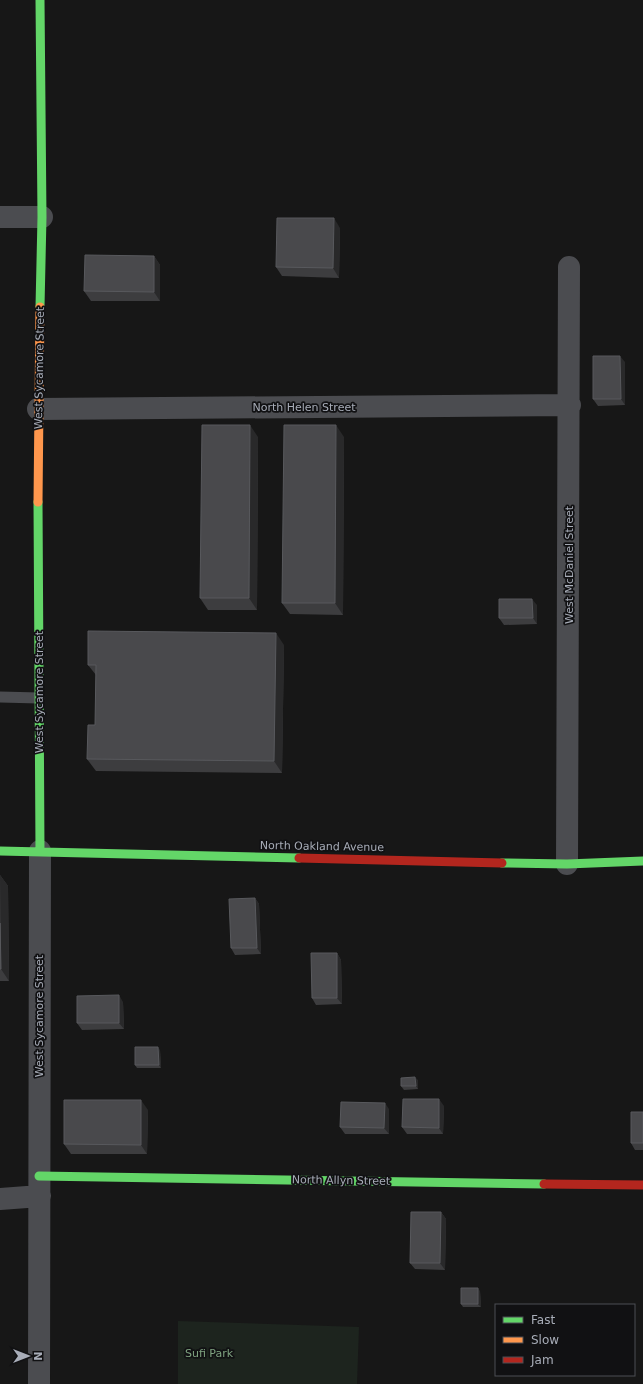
<svg xmlns="http://www.w3.org/2000/svg" width="643" height="1384" font-family="'DejaVu Sans',sans-serif">
<style>
.green{fill:#1d241e}
.lines{fill:none;stroke-linecap:round;stroke-linejoin:round}
.lane{stroke:#4b4c50;stroke-width:11}
.street{stroke:#4b4c50;stroke-width:22}
.fast{stroke:#63d668;stroke-width:9}
.slow{stroke:#ff974d;stroke-width:9}
.jam{stroke:#b3261e;stroke-width:9}
.wall{fill:#3d3d3f}
.shaded-wall{fill:#29292a}
.building{fill:#49494c;stroke:#58595d}
.labels{text-anchor:middle;stroke-width:3.5;stroke-linejoin:round;paint-order:stroke}
.street-label{font-size:11px;fill:#a8adb8;stroke:#111113}
.park-label{font-size:11px;fill:#7fa381;stroke:#111113}
</style>
<rect width="100%" height="100%" fill="#171717"/>
<path class="green" d="M178 1321 359 1327 357 1384H178Z"/>
<g class="lines">
<path class="lane" d="M0 697 39 698"/>
<path class="street" d="M0 217H42
M38 409 570 405
M567 864 569 267
M0 1199 40 1196
M39 1384 40 851"/>
<path class="fast" d="M40 0 42 217 40 307
M38 502 40 851
M0 851 299 858
M502 863 567 864 643 861
M39 1176 544 1184"/>
<path class="slow" d="M38 502 40 307"/>
<path class="jam" d="M299 858 502 863
M544 1184 643 1185"/>
</g>
<path class="wall" d="M340 228 339 278 282 276 276 267Z
M154 256 160 265V301H91L84 291Z
M625 362V405L598 406 593 399Z
M258 437 257 610H208L200 598Z
M344 437 343 615 290 614 282 603Z
M537 605V624L504 625 499 618Z
M284 645 282 773 96 771 87 759 95 725 96 675 88 665Z
M0 875 8 886 9 981H0Z
M255 898 259 904 261 954 235 955 231 948Z
M337 953 341 960 342 1004 316 1005 312 998Z
M123 1002 124 1029 82 1030 77 1023Z
M160 1050 161 1068H137L135 1065Z
M418 1080V1089L404 1090 401 1086Z
M444 1106 443 1134H407L402 1127Z
M389 1109V1134H345L340 1127Z
M148 1110 147 1154H71L64 1144Z
M643 1112V1150H635L631 1143Z
M441 1212 446 1219 445 1270 415 1269 410 1263Z
M480 1291 481 1307H463L461 1304Z"/>
<path class="shaded-wall" d="M334 218 340 228 339 278 333 268Z
M154 256 160 265V301L154 292Z
M620 356 625 362V405L621 399Z
M250 425 258 437 257 610 249 598Z
M336 425 344 437 343 615 335 603Z
M532 599 537 605V624L533 618Z
M276 633 284 645 282 773 274 761Z
M0 875 8 886 9 981 1 969Z
M255 898 259 904 261 954 257 948Z
M337 953 341 960 342 1004 337 998Z
M119 995 123 1002 124 1029 119 1023Z
M158 1047 160 1050 161 1068 159 1065Z
M415 1077 418 1080V1089L416 1086Z
M439 1099 444 1106 443 1134 439 1128Z
M141 1100 148 1110 147 1154 141 1145Z
M385 1103 389 1109V1134L384 1128Z
M441 1212 446 1219 445 1270 440 1263Z
M478 1288 480 1291 481 1307 478 1304Z"/>
<path class="building" d="M277 218H334L333 268 276 267Z
M85 255 154 256V292L84 291Z
M593 356H620L621 399H593Z
M202 425H250L249 598H200Z
M284 425H336L335 603H282Z
M499 599H532L533 618H499Z
M88 631 276 633 274 761 87 759 88 725H95L96 665H88Z
M255 898 257 948H231L229 899Z
M0 923 1 969H0Z
M311 953H337V998H312Z
M119 995V1023H77V996Z
M135 1047H158L159 1065H135Z
M415 1077 416 1086H401V1078Z
M403 1099H439V1128L402 1127Z
M64 1100H141V1145L64 1144Z
M341 1102 385 1103 384 1128 340 1127Z
M631 1112H643V1143H631Z
M411 1212H441L440 1263H410Z
M461 1288H478V1304H461Z"/>
<g class="labels">
<g class="street-label">
<text transform="translate(39 368) rotate(-89)" y="4">West Sycamore Street</text>
<text x="304" y="411">North Helen Street</text>
<text transform="translate(569 565) rotate(-90)" y="4">West McDaniel Street</text>
<text transform="translate(39 692) rotate(-90)" y="4">West Sycamore Street</text>
<text transform="translate(322 846) rotate(1)" y="4">North Oakland Avenue</text>
<text transform="translate(39 1016) rotate(-90)" y="4">West Sycamore Street</text>
<text transform="translate(341 1180) rotate(1)" y="4">North Allyn Street</text>
</g>
<g class="park-label">
<text x="209" y="1357">Sufi Park</text>
</g>
</g>
<rect x="495" y="1304" width="140" height="72" fill="#111113" stroke="#4d4f55"/>
<rect x="503" y="1317" width="20" height="6" fill="#63d668" stroke="#4d4f55"/>
<text x="531" y="1324" font-size="12" fill="#a8adb8">Fast</text>
<rect x="503" y="1337" width="20" height="6" fill="#ff974d" stroke="#4d4f55"/>
<text x="531" y="1344" font-size="12" fill="#a8adb8">Slow</text>
<rect x="503" y="1357" width="20" height="6" fill="#b3261e" stroke="#4d4f55"/>
<text x="531" y="1364" font-size="12" fill="#a8adb8">Jam</text>
<g transform="translate(28 1356) rotate(90)" stroke="#111113" stroke-width="3" paint-order="stroke">
<path d="M0-3L7 15L0 10L-7 15Z" fill="#a8adb8"/>
<text y="-6" font-size="11" font-weight="bold" text-anchor="middle" fill="#a8adb8">N</text>
</g>
</svg>
